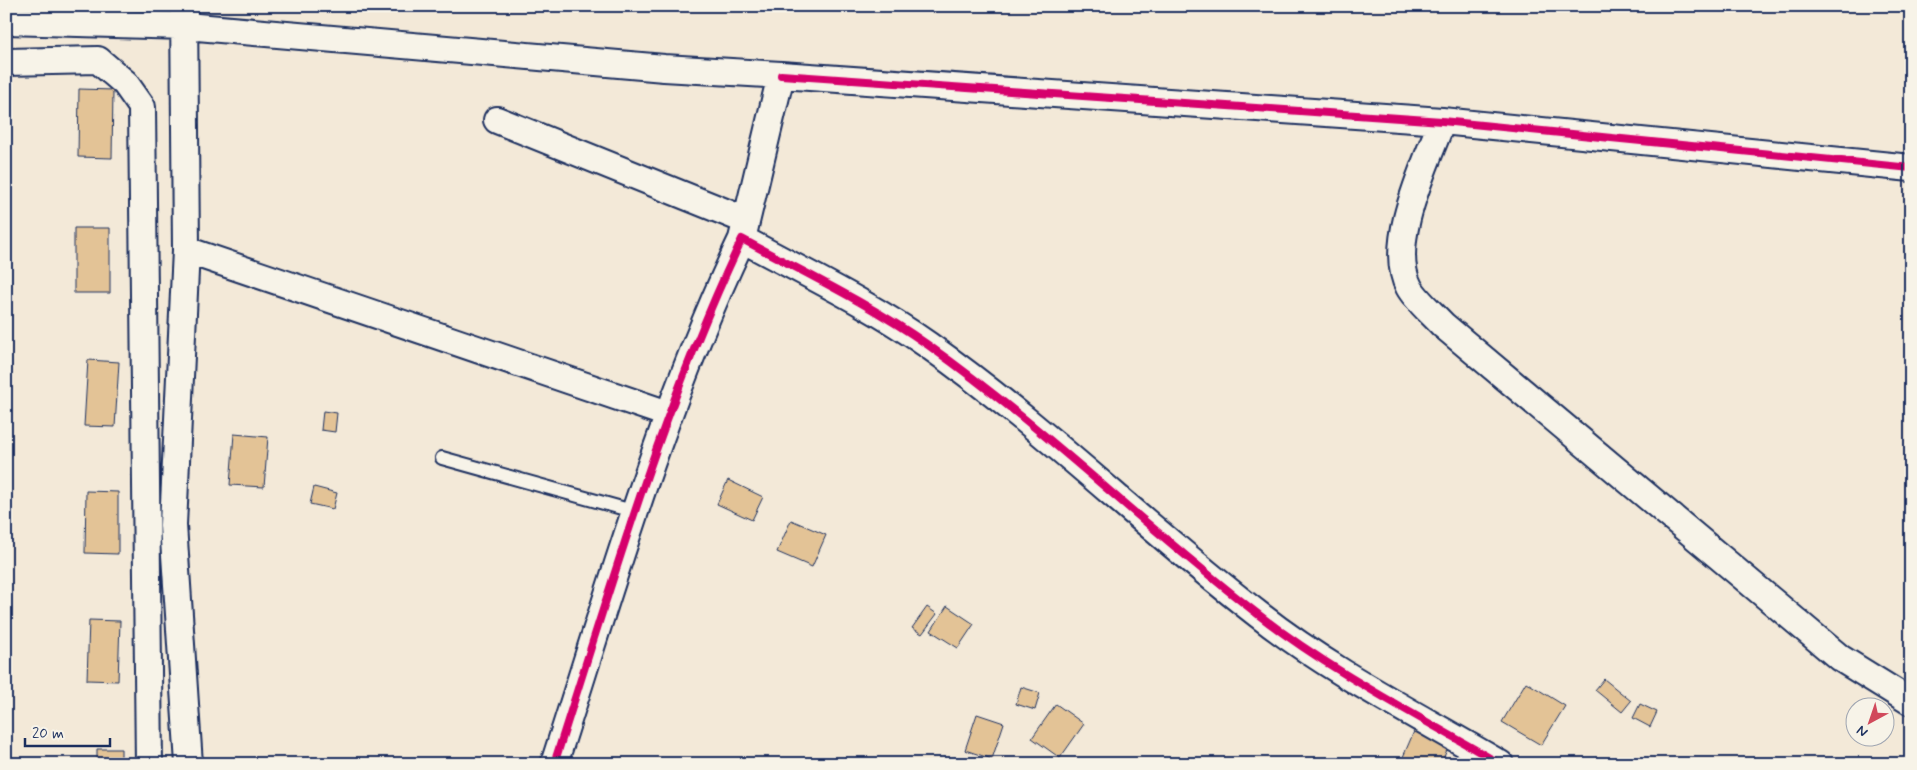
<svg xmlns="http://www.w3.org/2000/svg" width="1917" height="770" font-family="Mynerve,sans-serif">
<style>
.building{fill:#e3c396;stroke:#1b2f5e}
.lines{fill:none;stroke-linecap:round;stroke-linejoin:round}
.service-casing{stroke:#1b2f5e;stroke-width:16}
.minor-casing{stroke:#1b2f5e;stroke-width:30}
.service{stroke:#f7f3e8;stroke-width:12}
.minor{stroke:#f7f3e8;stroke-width:26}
.cycleway-casing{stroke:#f7f3e8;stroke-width:11}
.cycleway{stroke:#d6006c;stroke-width:8}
</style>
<rect width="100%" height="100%" fill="#f3e9d8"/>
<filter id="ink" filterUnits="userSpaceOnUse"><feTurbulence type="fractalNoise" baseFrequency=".02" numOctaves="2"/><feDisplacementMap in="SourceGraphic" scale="10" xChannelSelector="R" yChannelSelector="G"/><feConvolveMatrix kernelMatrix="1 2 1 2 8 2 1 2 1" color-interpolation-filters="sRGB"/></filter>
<g filter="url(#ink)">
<path class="building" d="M79 89 113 90 112 158 78 157Z
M74 228H110V293H74Z
M88 360 119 362 115 427 84 426Z
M323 411 337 413 335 432 321 430Z
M234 434 268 437 264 487 230 485Z
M728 480 763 497 752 520 717 504Z
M314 487 337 493 333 509 310 504Z
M86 491 118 492V554L85 553Z
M791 520 826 535 812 567 777 552Z
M947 606 974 624 958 648 931 631Z
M927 607 937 614 922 634 912 628Z
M89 620 120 621 118 681 87 680Z
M1604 679 1631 701 1622 712 1595 690Z
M1526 682 1565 706 1541 745 1502 722Z
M1021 687 1040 693 1035 710 1016 704Z
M1056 704 1084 724 1060 758 1032 738Z
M1640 704 1657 712 1650 727 1633 718Z
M977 714 1004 723 992 759 965 750Z
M1415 729 1449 745 1441 764H1400Z
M97 749H121V764H97Z"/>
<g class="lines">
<defs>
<path id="service" d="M442 458 636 512"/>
<path id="minor" d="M184 6 186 250 173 525 189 764
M6 21 186 26 664 68 781 75 742 239
M6 62 98 60 125 83 142 107 149 764
M781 75 1442 121 1911 168
M497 120 745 220
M1442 121C1426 164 1386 244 1409 287 1416 300 1432 313 1443 325L1840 658 1911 702
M186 250 668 414
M554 764C611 587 662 407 742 239 805 273 870 304 928 345 1044 427 1146 528 1259 615 1333 673 1419 716 1500 764"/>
</defs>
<use href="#service" class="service-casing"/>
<use href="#minor" class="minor-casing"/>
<use href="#service" class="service"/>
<use href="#minor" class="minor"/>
<defs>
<path id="cycleway" d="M781 75 1442 121 1911 168
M554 764C611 587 662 407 742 239 805 273 870 304 928 345 1044 427 1146 528 1259 615 1333 673 1419 716 1500 764"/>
</defs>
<use href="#cycleway" class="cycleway-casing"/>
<use href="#cycleway" class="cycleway"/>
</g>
</g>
<rect width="1917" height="770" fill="none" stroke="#f7f3e8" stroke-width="25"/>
<rect x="12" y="12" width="1892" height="745" fill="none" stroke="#1b2f5e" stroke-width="2" filter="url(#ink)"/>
<g transform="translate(1870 722) rotate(220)"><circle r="24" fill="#f7f3e8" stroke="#9fa5b1"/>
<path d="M0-4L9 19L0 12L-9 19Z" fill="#d1495b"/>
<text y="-8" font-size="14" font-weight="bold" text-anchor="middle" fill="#1b2f5e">N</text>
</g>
<path d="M25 738v8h85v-8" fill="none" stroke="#1b2f5e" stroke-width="2.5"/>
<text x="32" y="738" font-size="15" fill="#1b2f5e" stroke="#f7f3e8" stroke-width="4" paint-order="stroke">20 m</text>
</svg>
